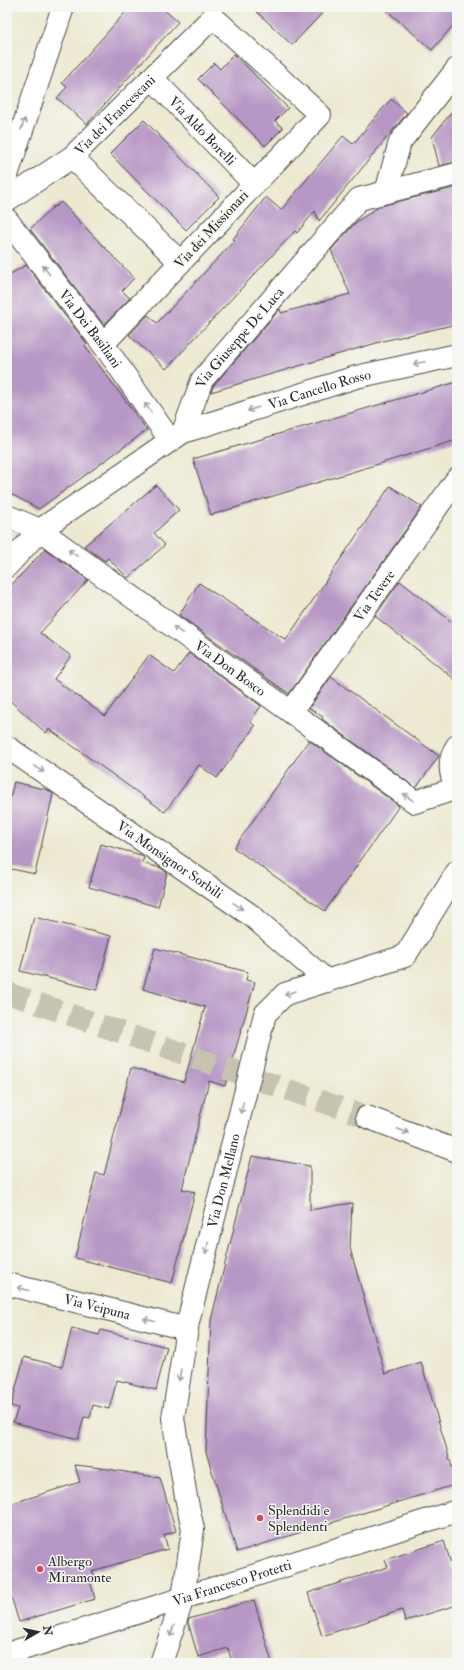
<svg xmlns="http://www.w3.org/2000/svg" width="464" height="1670" font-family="'IM FELL Double Pica',serif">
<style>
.building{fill:#b797c5}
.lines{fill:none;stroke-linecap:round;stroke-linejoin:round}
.secondary-tunnel{stroke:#c6c3b0;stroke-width:22;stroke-dasharray:22 11;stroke-linecap:butt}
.minor-casing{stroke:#484844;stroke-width:24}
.secondary-casing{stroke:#484844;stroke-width:24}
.primary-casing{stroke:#484844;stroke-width:24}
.minor{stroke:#fff;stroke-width:22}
.secondary{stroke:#fff;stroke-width:22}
.primary{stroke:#fff;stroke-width:22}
.oneway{stroke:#a0a0a0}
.poi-dot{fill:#d1495b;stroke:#f6f6f2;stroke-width:1.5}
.labels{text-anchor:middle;stroke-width:3;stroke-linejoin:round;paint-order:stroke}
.street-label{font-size:14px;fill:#2b2b2b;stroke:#f6f6f2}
.poi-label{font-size:14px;fill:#2b2b2b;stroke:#f6f6f2;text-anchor:start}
</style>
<rect width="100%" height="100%" fill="#f6f6f2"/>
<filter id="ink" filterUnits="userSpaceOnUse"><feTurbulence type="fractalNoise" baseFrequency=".025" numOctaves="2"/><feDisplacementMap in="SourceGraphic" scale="8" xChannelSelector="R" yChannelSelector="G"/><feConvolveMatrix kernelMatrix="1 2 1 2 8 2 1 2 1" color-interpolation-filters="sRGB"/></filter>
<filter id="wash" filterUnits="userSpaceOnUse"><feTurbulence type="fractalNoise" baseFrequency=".012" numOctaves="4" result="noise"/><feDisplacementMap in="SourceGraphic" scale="16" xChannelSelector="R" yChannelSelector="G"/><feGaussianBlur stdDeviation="0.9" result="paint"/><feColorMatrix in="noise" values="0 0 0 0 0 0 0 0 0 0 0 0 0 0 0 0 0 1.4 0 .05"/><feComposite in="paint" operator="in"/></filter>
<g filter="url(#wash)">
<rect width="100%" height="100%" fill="#ede9d1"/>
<g id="blocks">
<path class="building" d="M130 7H161L178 22 87 124 57 98 67 87 62 83Z
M252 7H328L292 45Z
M383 7H457V21L432 50Z
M234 54 288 108 275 121 283 128 265 146 198 79 214 63 220 69Z
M391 99 407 113 319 221 315 211 297 233 295 231 166 369 129 335 148 315 157 323 235 240 233 239 266 197 281 210 343 136 353 144Z
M457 105V162L439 166 432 137Z
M144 120 219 197 186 230 110 154Z
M457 187V324L383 341 211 392 213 386 280 309 281 313 350 294 331 250 356 222 380 206Z
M61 202 134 278 122 291 130 298 104 325 30 229 54 206 55 207Z
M26 265 87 344 85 346 147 430 39 509 7 492V276Z
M457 382V440L211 515 193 459Z
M156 485 179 510 154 533 165 545 128 578 108 558 105 561 84 546Z
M390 486 422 507 289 694 179 615 199 583 286 640Z
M45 549 88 580 40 633 71 656 54 679 105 716 149 655 174 673 189 653 261 706 250 722 255 726 217 778 199 765 165 812 49 729 46 733 7 698V590Z
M400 581 457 626V681L375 616Z
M331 677 439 756 416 788 322 719 323 717 309 708Z
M309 740 399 806 325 911 234 848Z
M14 782 48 790 53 794 35 874 7 868V810Z
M101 844 141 855 144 857 142 863 161 868 167 873 158 907 89 887Z
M34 917 111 936 97 990 20 971Z
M155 948 248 972 246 980 255 982 225 1086 209 1081 182 1189 195 1192 172 1283 75 1258 96 1173 104 1175 131 1068 184 1082 205 1007 143 989Z
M252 1156 310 1166V1210L352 1203 350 1248 385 1374 421 1362 457 1484 237 1552 206 1452 211 1320Z
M72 1328 99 1335 101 1330 167 1347 156 1390 117 1380 109 1409 93 1405 90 1418 84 1417 78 1439 13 1422 18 1408 11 1406 24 1357 62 1367Z
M75 1465 102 1468 160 1478 176 1531 164 1535 168 1549 92 1571 95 1579 90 1580 95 1599 19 1622 7 1583V1505L80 1482Z
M444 1541 457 1583V1605L405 1621 402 1610 322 1636 308 1593 388 1567 385 1560Z
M254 1600 272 1663H232L228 1648 198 1657 188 1622 189 1619Z"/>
</g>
</g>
<g filter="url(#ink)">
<use href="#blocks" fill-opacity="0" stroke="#484844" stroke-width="1"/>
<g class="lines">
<path class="secondary-tunnel" d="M7 993 367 1117"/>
<defs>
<g id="minor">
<path id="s1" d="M152 78 254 184"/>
<path d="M72 157 180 262"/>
<path d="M386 192 400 142 457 69"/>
<path id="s2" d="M7 200 72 157 213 17 320 115 103 344"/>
<path id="s3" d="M7 220 103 344 170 440"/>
<path id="s4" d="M183 432 356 377 457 355"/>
<path id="s5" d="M7 516 40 530 415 802 457 788"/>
<path id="s6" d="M7 566 40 530 183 432 202 380 359 199 457 174"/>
<path id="s7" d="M291 712 457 479"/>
<path d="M457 746C448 759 449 774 457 787"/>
<path id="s8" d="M7 747 252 916 327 981"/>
<path id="s9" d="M7 1284 187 1329"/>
<path id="s10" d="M7 1654 457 1511"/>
<path id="s11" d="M161 1663 183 1598 193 1529 186 1497 173 1418 188 1322 265 1014 285 994 405 956 457 872"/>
</g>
<path id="secondary" d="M367 1117 457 1151"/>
<path id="primary" d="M7 175 63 7"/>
</defs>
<use href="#minor" class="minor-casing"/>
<use href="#secondary" class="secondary-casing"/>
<use href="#primary" class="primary-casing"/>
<use href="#minor" class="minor"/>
<use href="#secondary" class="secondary"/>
<use href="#primary" class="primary"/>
</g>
<defs><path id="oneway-shaft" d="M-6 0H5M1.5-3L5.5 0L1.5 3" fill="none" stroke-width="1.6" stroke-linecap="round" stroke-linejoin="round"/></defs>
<g class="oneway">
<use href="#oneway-shaft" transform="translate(23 124) rotate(-71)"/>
<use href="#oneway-shaft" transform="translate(46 270) rotate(-128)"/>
<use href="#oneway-shaft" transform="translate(419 363) rotate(168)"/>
<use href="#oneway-shaft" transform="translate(148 408) rotate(-125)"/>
<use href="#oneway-shaft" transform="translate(253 409) rotate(162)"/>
<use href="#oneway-shaft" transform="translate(73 553) rotate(-144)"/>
<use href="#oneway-shaft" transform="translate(178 630) rotate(-144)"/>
<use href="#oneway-shaft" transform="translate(39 769) rotate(34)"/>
<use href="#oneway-shaft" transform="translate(408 797) rotate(-144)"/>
<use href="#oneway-shaft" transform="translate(238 906) rotate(35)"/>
<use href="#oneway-shaft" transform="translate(290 993) rotate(159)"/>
<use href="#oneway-shaft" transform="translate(242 1108) rotate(104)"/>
<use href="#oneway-shaft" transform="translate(403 1131) rotate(21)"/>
<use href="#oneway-shaft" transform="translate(207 1248) rotate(104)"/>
<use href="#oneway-shaft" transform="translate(23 1289) rotate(-165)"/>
<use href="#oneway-shaft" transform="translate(149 1320) rotate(-166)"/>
<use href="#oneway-shaft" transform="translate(180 1375) rotate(99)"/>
<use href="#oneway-shaft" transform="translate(172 1631) rotate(109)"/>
</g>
</g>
<g class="poi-dot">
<circle cx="260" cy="1518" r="4"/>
<circle cx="40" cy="1569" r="4"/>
</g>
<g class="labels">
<g class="street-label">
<text dy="5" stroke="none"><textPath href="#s2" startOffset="138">Via dei Francescani</textPath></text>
<text dy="5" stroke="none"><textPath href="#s1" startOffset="73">Via Aldo Borelli</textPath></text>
<text transform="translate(211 229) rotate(-47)" y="5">Via dei Missionari</text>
<text dy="5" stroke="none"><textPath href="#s3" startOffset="137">Via Dei Basiliani</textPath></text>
<text dy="5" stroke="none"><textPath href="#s6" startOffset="334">Via Giuseppe De Luca</textPath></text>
<text dy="5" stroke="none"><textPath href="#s4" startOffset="143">Via Cancello Rosso</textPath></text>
<text dy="5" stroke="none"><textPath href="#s7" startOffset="143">Via Tevere</textPath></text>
<text dy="5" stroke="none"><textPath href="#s5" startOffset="271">Via Don Bosco</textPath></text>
<text dy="5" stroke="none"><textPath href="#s8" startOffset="198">Via Monsignor Sorbili</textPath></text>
<text dy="5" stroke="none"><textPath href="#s11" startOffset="494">Via Don Mellano</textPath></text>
<text dy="5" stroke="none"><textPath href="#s9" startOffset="93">Via Veipuna</textPath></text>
<text dy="5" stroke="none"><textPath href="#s10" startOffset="236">Via Francesco Protetti</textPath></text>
</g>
<g class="poi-label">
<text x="268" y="1515">Splendidi e<tspan x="268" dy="16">Splendenti</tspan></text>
<text x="48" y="1566">Albergo<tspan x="48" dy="16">Miramonte</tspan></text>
</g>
</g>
<rect width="464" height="1670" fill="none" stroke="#f6f6f2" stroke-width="24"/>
<g transform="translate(38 1632) rotate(81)" stroke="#f6f6f2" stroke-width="3" paint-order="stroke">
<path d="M0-3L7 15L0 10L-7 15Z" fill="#2b2b2b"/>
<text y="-6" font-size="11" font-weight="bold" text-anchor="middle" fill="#2b2b2b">N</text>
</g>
</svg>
